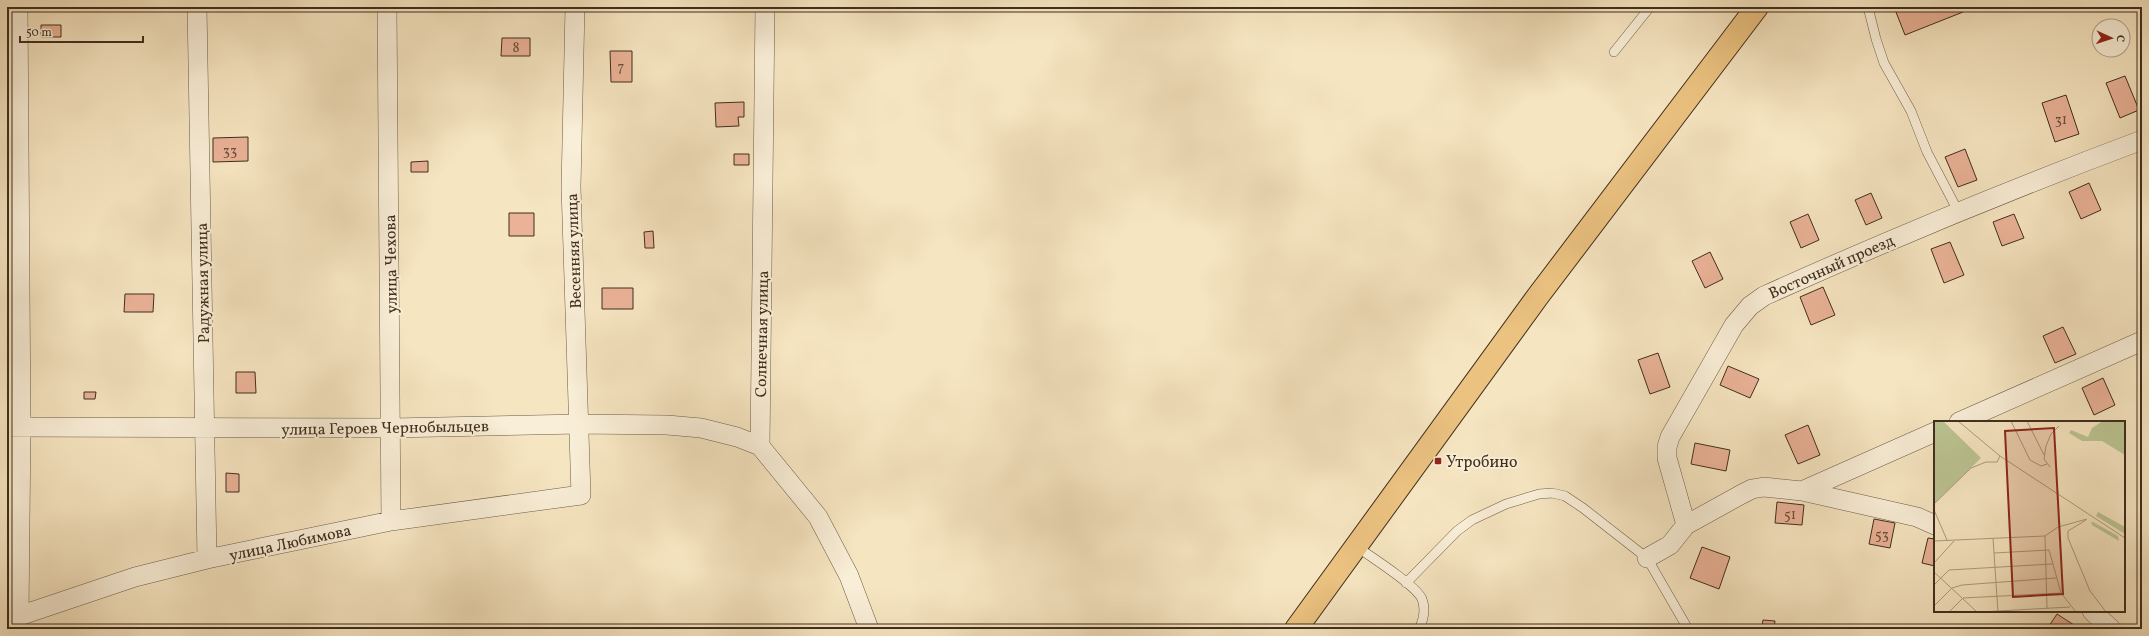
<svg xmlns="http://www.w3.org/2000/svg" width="2149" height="636" font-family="Vollkorn,serif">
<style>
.building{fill:#eab297;stroke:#3f2e1e}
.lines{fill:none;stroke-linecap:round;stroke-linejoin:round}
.service-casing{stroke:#6d5c47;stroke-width:10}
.minor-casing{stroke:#6d5c47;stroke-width:20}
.primary-casing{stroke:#3f2e1e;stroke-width:24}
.service{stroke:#f9eed7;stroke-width:9}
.minor{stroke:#f9eed7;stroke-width:19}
.primary{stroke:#ebc280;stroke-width:22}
.poi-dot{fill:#8f2418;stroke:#f9eed7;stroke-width:1.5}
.labels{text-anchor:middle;stroke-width:4;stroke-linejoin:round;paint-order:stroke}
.number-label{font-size:14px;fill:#6a4f3c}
.street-label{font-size:16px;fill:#3f2e1e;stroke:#f9eed7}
.poi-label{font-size:16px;fill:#3f2e1e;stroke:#f9eed7;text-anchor:start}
.inset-road{fill:none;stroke:#ad9c80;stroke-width:1}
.view{fill:#8f2418;fill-opacity:0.15;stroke:#8f2418;stroke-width:2}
.inset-edge{fill:none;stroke:#3f2e1e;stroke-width:2}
</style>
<rect width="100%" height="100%" fill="#f6e5c1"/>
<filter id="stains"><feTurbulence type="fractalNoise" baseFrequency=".005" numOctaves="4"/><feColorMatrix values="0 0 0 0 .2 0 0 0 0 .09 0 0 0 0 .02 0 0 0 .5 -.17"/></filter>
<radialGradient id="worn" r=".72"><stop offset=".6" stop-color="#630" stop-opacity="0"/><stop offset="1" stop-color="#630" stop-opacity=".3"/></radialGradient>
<path class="building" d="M1894 7H1961L1963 12 1905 35Z
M41 25H61V37H41Z
M502 38H530V56H501Z
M610 51H632V82H611Z
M2125 76 2139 110 2120 118 2106 83Z
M2066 95 2079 134 2055 142 2042 103Z
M744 102V117H738L739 126 716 127 715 103Z
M248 137V161L213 162V138Z
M1965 149 1977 180 1958 187 1945 157Z
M734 154H749V165H734Z
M428 161V172H411V162Z
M2089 183 2101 210 2081 219 2069 192Z
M1871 193 1882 218 1866 225 1855 200Z
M509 213H534V236H509Z
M1808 214 1819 240 1801 248 1790 222Z
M2014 214 2024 238 2002 246 1993 222Z
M653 231 654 248H645L644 232Z
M1950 242 1964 275 1944 283 1931 249Z
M1710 252 1723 279 1705 288 1692 261Z
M1823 287 1835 315 1811 325 1800 297Z
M602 288H633V309H602Z
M125 294H154L153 312H124Z
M2063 327 2076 354 2055 363 2043 336Z
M1658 353 1670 387 1650 394 1638 360Z
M1728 366 1759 379 1750 398 1720 385Z
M236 372H255L256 393H236Z
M2103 378 2115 405 2094 415 2082 388Z
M84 392H96L95 399H84Z
M1808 425 1820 455 1798 464 1785 435Z
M1695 443 1730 450 1726 471 1691 464Z
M226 473 239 474V492H226Z
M1777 502 1804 505 1802 525 1775 523Z
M1874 519 1895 523 1890 548 1869 544Z
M1928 538 1935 539V566L1922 563Z
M1702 547 1730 557 1719 589 1690 578Z
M2057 614 2074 625 2071 629H2047Z
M1763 620 1775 621 1774 629H1758V625L1762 626Z"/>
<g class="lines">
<defs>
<path id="service" d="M1868 7 1876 39 1884 63 1911 111 1927 152 1958 211
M1614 52 1650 7
M1357 547C1370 556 1417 586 1422 599 1426 610 1424 619 1419 629
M1406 583 1457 531 1472 520 1506 504 1539 494 1552 493 1565 496 1583 508 1647 558 1688 629"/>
<path id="minor" d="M18 7 21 427 19 616
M197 7 207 559
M387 7 391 521
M765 7 760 446 818 517 849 576 869 629
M1959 422 2142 341
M7 427 392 428 579 424 667 425 701 428 737 437 760 446
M1802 491 1935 432
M1686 525 1667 458V447L1670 437 1734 325 1750 306 1764 296C1888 240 2014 188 2142 140
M1647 558 1670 545 1686 525 1742 494 1752 489 1764 487 1802 491 1917 517 1935 525
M2092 611 2111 629
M7 621 19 616 135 577 207 559 391 521 581 495 571 187 575 7"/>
<path id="primary" d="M1296 629 1538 296 1757 7"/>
</defs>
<use href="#service" class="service-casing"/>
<use href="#minor" class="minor-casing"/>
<use href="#primary" class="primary-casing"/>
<use href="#service" class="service"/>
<use href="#minor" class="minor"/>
<use href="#primary" class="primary"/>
</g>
<rect class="poi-dot" x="1434" y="457" width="8" height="8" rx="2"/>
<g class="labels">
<g class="number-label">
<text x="516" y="52">8</text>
<text x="621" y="71">7</text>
<text x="2061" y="124">31</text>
<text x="230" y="155">33</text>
<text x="1790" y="519">51</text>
<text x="1882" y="539">53</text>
</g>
<g class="street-label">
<text transform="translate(573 251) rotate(-92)" y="6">Весенняя улица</text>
<text transform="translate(390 264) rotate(-91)" y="6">улица Чехова</text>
<text transform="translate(1831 266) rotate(-24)" y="6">Восточный проезд</text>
<text transform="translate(202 283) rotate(-91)" y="6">Радужная улица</text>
<text transform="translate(761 334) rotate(-89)" y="6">Солнечная улица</text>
<text transform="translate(385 427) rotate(-1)" y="6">улица Героев Чернобыльцев</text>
<text transform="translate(290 542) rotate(-12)" y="6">улица Любимова</text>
</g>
<g class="poi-label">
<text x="1446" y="467">Утробино</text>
</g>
</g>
<g transform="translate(1934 421)">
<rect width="191" height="191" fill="#f6e5c1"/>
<path d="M0 0H9L47 37 0 83ZM169 0H191V34L168 20H148L135 12 137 9 154 16 158 7ZM164 91 191 106V113L162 95ZM159 101 184 115 185 120 158 104 157 101Z" fill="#bcc593"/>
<path class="inset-road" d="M24 0 66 35 191 117M77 0 96 39 107 45 113 43M93 0 110 34M116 46 110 38 112 25 117 13 125 5M0 83 37 47 52 41H63L66 35M0 89 13 119M152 99 134 110V117L156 170 172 191M111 115 113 187M59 117 64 191M0 120 111 115 124 106 153 98M60 132 115 129 127 172 142 191M0 142 20 120M0 151 43 191M0 164 15 149 118 143M0 185 18 167 28 164 122 157M15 191 29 177 127 172M46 191 136 186"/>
<path class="view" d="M120 7 129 173 79 176 71 10Z"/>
<rect width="191" height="191" class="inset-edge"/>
</g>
<rect width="2149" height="636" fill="none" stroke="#f6e5c1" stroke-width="24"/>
<rect x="8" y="8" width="2133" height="620" fill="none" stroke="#3f2e1e" stroke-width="2"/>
<rect x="12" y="12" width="2125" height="612" fill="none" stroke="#3f2e1e"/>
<g transform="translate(2111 38) rotate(93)"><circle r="19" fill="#f9eed7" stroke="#afa18d"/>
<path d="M0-3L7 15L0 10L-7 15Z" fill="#8f2418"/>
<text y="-6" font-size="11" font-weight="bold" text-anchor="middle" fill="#3f2e1e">С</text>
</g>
<path d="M20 36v6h123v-6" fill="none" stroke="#3f2e1e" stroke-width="2"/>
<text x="26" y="36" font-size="12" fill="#3f2e1e" stroke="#f9eed7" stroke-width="3" paint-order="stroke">50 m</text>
<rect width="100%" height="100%" filter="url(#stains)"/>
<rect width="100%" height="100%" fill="url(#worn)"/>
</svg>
